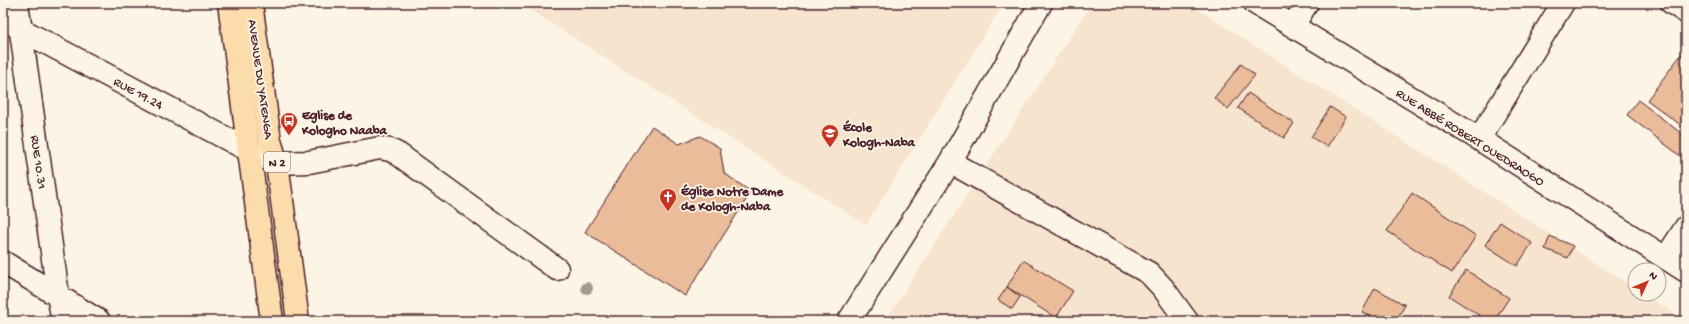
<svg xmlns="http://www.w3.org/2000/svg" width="1689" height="324" font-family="'Gochi Hand',sans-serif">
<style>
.built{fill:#f7e4ce}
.building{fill:#eabc9a;stroke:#4a1f2b}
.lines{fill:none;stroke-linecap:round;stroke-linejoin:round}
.minor-casing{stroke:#4a1f2b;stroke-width:25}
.major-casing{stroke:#4a1f2b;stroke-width:25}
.minor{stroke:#fcf5e5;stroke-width:22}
.major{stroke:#fddcac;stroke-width:22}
.tree{fill:#a69a90}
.labels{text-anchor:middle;stroke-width:3.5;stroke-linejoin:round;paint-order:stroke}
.shield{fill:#fcf5e5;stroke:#7f5f63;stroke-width:1}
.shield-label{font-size:12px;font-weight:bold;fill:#4a1f2b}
.street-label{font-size:13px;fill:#4a1f2b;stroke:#fcf5e5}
.poi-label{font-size:13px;font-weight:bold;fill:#4a1f2b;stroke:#fcf5e5;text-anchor:start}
</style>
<rect width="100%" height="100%" fill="#fcf5e5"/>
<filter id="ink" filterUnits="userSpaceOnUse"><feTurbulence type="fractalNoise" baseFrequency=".025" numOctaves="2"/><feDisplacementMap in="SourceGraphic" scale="8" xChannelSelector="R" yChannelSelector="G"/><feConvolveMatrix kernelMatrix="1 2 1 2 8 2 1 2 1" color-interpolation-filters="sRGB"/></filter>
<g filter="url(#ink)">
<path class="built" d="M519 3H1004L866 225Z
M1092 3H1188L1635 288V294H1644L1686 321H885Z"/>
<path class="building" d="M1686 48V96L1683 100 1686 102V129L1647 100Z
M1241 64 1255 75 1228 109 1214 98Z
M1248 93 1294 123 1284 138 1238 108Z
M1638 100 1686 137V154L1683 158 1627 115Z
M1330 107 1346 117 1327 147 1311 137Z
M652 126 679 144 700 136 720 148 724 173 751 192 685 296 585 232Z
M1412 193 1476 236 1452 273 1387 231Z
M1500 222 1532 243 1517 266 1485 245Z
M1550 236 1573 246 1568 258 1545 249Z
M1023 260 1073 291 1056 318 1007 287Z
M1466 270 1509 298 1494 321H1488L1449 296Z
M1007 287 1020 297 1012 309 998 300Z
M1375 288 1405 305 1396 321H1379L1362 312Z"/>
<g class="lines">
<defs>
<path id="minor" d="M17 3 58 295 63 321
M1255 3 1479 139 1686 271
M1672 3 1686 12
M3 18 22 30 250 151 277 163 309 162 380 148 390 150 398 154 557 269
M1293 26 1307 3
M1479 139 1563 3
M950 162 1149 273 1163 288 1187 321
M1666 258 1686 227
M3 262 99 321
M849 321 950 162 1041 3"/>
<path id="major" d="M229 3 272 321
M251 3 270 141 277 163 298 321"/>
</defs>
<use href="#minor" class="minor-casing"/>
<use href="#major" class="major-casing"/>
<use href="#minor" class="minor"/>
<use href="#major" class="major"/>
</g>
<circle class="tree" cx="587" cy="288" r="6"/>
</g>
<defs>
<symbol id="bus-pin" viewBox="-11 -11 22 30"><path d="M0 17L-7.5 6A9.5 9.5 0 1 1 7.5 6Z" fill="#c8321e" stroke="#fcf5e5"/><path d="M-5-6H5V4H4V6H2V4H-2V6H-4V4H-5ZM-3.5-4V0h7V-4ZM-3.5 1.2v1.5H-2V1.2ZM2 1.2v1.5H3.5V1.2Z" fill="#fff"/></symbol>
<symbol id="school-pin" viewBox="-11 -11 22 30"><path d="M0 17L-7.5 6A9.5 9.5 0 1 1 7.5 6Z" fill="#c8321e" stroke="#fcf5e5"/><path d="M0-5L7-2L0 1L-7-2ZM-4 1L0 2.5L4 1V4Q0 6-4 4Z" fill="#fff"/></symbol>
<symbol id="church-pin" viewBox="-11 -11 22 30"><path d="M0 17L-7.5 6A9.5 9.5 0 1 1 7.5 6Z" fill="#c8321e" stroke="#fcf5e5"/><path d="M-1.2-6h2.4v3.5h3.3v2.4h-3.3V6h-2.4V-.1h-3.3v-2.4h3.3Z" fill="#fff"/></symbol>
</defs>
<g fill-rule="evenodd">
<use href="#bus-pin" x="279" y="111" width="20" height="27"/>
<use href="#school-pin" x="820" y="123" width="20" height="27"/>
<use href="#church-pin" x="658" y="187" width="20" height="27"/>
</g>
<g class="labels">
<rect class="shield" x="264" y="152" width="26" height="20" rx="3"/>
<g class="shield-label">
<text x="277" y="166">N 2</text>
</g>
<g class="street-label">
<text transform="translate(262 79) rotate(82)" y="5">AVENUE DU YATENGA</text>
<text transform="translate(139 92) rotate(28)" y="5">RUE 19.24</text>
<text transform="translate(1471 136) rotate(32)" y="5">RUE ABBÉ ROBERT OUEDRAOGO</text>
<text transform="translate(40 162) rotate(82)" y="5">RUE 10.31</text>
</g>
<g class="poi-label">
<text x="302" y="119">Eglise de<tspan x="302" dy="15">Kologho Naaba</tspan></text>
<text x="843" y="131">École<tspan x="843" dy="15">Kologh-Naba</tspan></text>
<text x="681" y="195">Église Notre Dame<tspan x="681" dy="15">de Kologh-Naba</tspan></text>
</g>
</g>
<rect width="1689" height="324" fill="none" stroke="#fcf5e5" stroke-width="16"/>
<rect x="8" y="8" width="1673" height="308" fill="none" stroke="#4a1f2b" stroke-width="1.5" filter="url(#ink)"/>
<g transform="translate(1647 282) rotate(46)"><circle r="19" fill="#fcf5e5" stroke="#b59f9b"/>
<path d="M0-3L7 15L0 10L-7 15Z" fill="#c8321e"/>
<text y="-6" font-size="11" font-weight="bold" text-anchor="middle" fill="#4a1f2b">N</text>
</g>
</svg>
